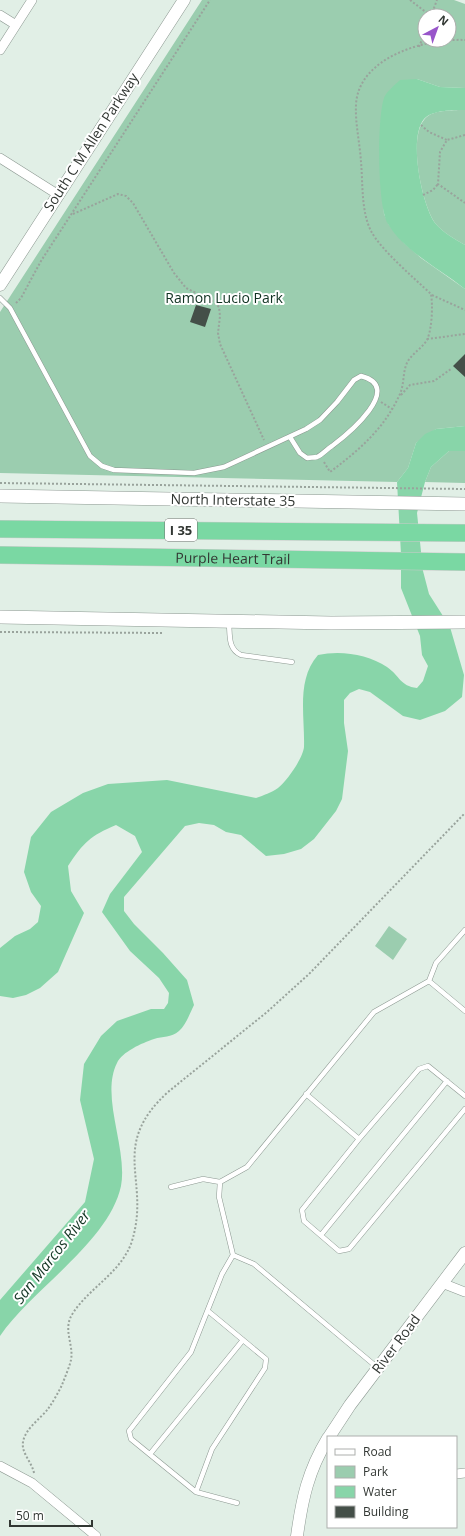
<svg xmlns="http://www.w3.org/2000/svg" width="465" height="1536" font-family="'Open Sans',sans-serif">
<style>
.green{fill:#9bcdaf;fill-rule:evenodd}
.water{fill:#88d5a9}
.building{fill:#444f48}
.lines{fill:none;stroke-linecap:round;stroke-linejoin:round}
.service-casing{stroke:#8c9891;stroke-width:5.5}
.minor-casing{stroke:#8c9891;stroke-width:10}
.tertiary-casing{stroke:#8c9891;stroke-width:13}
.secondary-casing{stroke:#8c9891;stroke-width:14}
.motorway-casing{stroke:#cacbca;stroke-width:18}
.path{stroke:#99a39c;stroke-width:2;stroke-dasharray:2 2;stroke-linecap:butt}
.service{stroke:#fff;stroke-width:4.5}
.minor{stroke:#fff;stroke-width:9}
.tertiary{stroke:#fff;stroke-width:12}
.secondary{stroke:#fff;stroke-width:13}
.motorway{stroke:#7ad8a3;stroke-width:17}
.labels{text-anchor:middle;stroke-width:4;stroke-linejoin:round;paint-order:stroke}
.shield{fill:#fff;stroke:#707370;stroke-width:1}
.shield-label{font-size:13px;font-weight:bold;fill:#323733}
.street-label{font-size:14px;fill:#323733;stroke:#fff}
.park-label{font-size:14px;fill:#0f3120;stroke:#fff}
.water-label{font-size:15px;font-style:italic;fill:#143624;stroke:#fff}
</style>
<rect width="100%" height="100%" fill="#e1efe6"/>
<path class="green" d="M202 0H454L465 4V88L440 87 417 79 381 183 384 214 389 225 404 243 421 258 465 289V426L436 429 416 443 408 468 397 482 0 473V312ZM425 16H449V40H425Z
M458 110H465V245C455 239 443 233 435 223 422 204 408 139 424 120 431 110 448 111 458 110Z
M449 451H465V483L425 482 431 467Z
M389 926 407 939 393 960 375 946Z"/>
<path class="water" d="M417 79 440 87 465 88V110C453 110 432 110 424 119 408 138 422 205 435 223 443 233 455 239 465 245V289C440 269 405 252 388 224 377 206 377 119 384 98 386 92 395 85 400 80Z
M465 426V451H449L431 467 425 482 417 513 423 571 429 594 450 627 464 675 462 697 445 711 420 720 403 716 370 692 359 689 350 693 344 700V723L348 751 342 799 336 811 314 839 301 849 284 854 266 856 241 835 226 832 214 825 199 823 185 826 124 897V911L134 924 163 953 187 980 194 1005C190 1013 186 1025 179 1031 171 1038 163 1036 154 1039 142 1043 122 1052 117 1063 100 1097 128 1148 121 1186 109 1242 32 1289 0 1336V1300L85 1202 94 1159 80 1100 84 1064 101 1036 117 1021 151 1009H164L168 1003 169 993 159 978 130 951 102 912 110 894 142 852 135 836 116 825C90 836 84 842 68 866L71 891 84 913 58 972 40 988 26 995 13 998 0 996V948L15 936 30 929 38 922 41 906 31 892 24 872 31 837 51 812 83 793 108 784 167 780 256 798C264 795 271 793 278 788 287 781 303 758 304 747 305 716 296 680 318 655 340 650 368 654 387 667 400 676 400 686 417 688L423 681 428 666 422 655 420 636 401 588V554L397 482 408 468 416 443 425 434 436 429Z"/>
<path class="building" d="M196 305 211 309 205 327 190 322Z
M465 354V377L453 366Z"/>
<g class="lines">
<defs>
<path id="service" d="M0 298 10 308 90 456 102 466 114 470 194 473 224 467 306 429 320 420 337 402 354 380 361 376C405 387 348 434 332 446 327 449 322 455 317 457 314 458 310 457 307 458L300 453 290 437
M229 623C230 636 228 649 241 655L292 662
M429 981 465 1011
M306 1094 359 1139
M465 1096 428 1066 419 1069 359 1139 302 1210 304 1221 339 1251 349 1249 465 1109
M220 1182 219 1197 233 1255 222 1274 191 1352 129 1431 131 1439 196 1492 237 1503
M171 1187 203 1179 220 1182 247 1167 374 1012 429 981 436 963 465 930
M321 1235 447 1081
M233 1255 254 1264 378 1368
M150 1454 243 1340
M196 1492 212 1449 265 1368 266 1359 208 1311"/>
<path id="minor" d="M0 15 16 25
M0 50 32 0
M0 158 57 194
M442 1283 465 1292
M0 1466 32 1483 96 1536
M456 1474 465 1473"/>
<path id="tertiary" d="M0 285 184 0
M329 1437 350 1405 465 1253
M297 1536C302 1499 308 1471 328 1438"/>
<path id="secondary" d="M0 496 465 504
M0 617 331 623 465 622"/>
<g id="motorway">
<path d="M0 529 465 533"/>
<path id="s1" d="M0 555 465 562"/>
</g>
</defs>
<use href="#service" class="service-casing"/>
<use href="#minor" class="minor-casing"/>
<use href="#tertiary" class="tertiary-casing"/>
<use href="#secondary" class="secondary-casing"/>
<use href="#motorway" class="motorway-casing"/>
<path class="path" d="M410 0 431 16
M431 16 437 0
M419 47 425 32
M421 125 429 132 447 140
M465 135 447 140 440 152 438 184 465 203
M423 195 433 190 438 184
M73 214 118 194 126 196 133 203 174 273 186 288 214 302 219 307 220 316 218 333 220 344 264 440
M432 295 465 310
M16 303 21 298 41 261 210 0
M427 339 465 334
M401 395 410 385 434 381 451 369
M381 402 392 409
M324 462 330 472C358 451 384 429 399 396 405 385 402 371 408 361 413 353 422 348 427 340 432 329 433 306 431 294 415 279 380 249 371 231 361 211 363 184 361 162 360 144 355 123 356 105 358 57 426 38 465 40
M0 483 465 489
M0 632 164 633
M34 1473C32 1462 21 1453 23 1442 25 1429 40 1419 48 1409 53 1402 58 1393 62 1385 65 1377 69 1368 71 1360 74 1344 62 1329 73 1313 90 1287 122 1272 132 1241 151 1179 108 1147 168 1092L267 1012 309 974 465 813"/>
<use href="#service" class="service"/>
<use href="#minor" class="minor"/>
<use href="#tertiary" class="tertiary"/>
<use href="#secondary" class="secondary"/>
<use href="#motorway" class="motorway"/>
</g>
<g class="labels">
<rect class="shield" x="165" y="519" width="32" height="22" rx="3"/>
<g class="shield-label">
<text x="181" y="535">I 35</text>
</g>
<g class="street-label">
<text transform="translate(91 142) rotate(-57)" y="5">South C M Allen Parkway</text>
<text transform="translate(233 500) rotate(1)" y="5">North Interstate 35</text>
<text dy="5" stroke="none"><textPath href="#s1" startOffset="233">Purple Heart Trail</textPath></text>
<text transform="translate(396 1344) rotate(-53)" y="5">River Road</text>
</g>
<g class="park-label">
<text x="224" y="303">Ramon Lucio Park</text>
</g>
<g class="water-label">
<text transform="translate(52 1257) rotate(-52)" y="5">San Marcos River</text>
</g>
</g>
<rect x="327" y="1436" width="130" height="92" fill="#ffffff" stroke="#adafad"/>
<rect x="335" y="1449" width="20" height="6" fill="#ffffff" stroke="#adafad"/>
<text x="363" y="1456" font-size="12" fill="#323733">Road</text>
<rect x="335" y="1466" width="20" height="12" fill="#9bcdaf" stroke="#adafad"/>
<text x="363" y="1476" font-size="12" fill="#323733">Park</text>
<rect x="335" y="1486" width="20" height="12" fill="#88d5a9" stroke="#adafad"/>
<text x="363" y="1496" font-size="12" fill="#323733">Water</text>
<rect x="335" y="1506" width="20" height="12" fill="#444f48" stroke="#adafad"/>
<text x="363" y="1516" font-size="12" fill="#323733">Building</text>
<g transform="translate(437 28) rotate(41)"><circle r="19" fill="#ffffff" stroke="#adafad"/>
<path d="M0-3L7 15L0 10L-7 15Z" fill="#9855ca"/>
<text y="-6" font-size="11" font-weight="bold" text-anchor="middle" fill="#323733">N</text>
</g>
<path d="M10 1520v6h82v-6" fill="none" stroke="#323733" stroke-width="2"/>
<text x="16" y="1520" font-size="12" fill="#323733" stroke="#ffffff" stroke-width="3" paint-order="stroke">50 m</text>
</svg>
